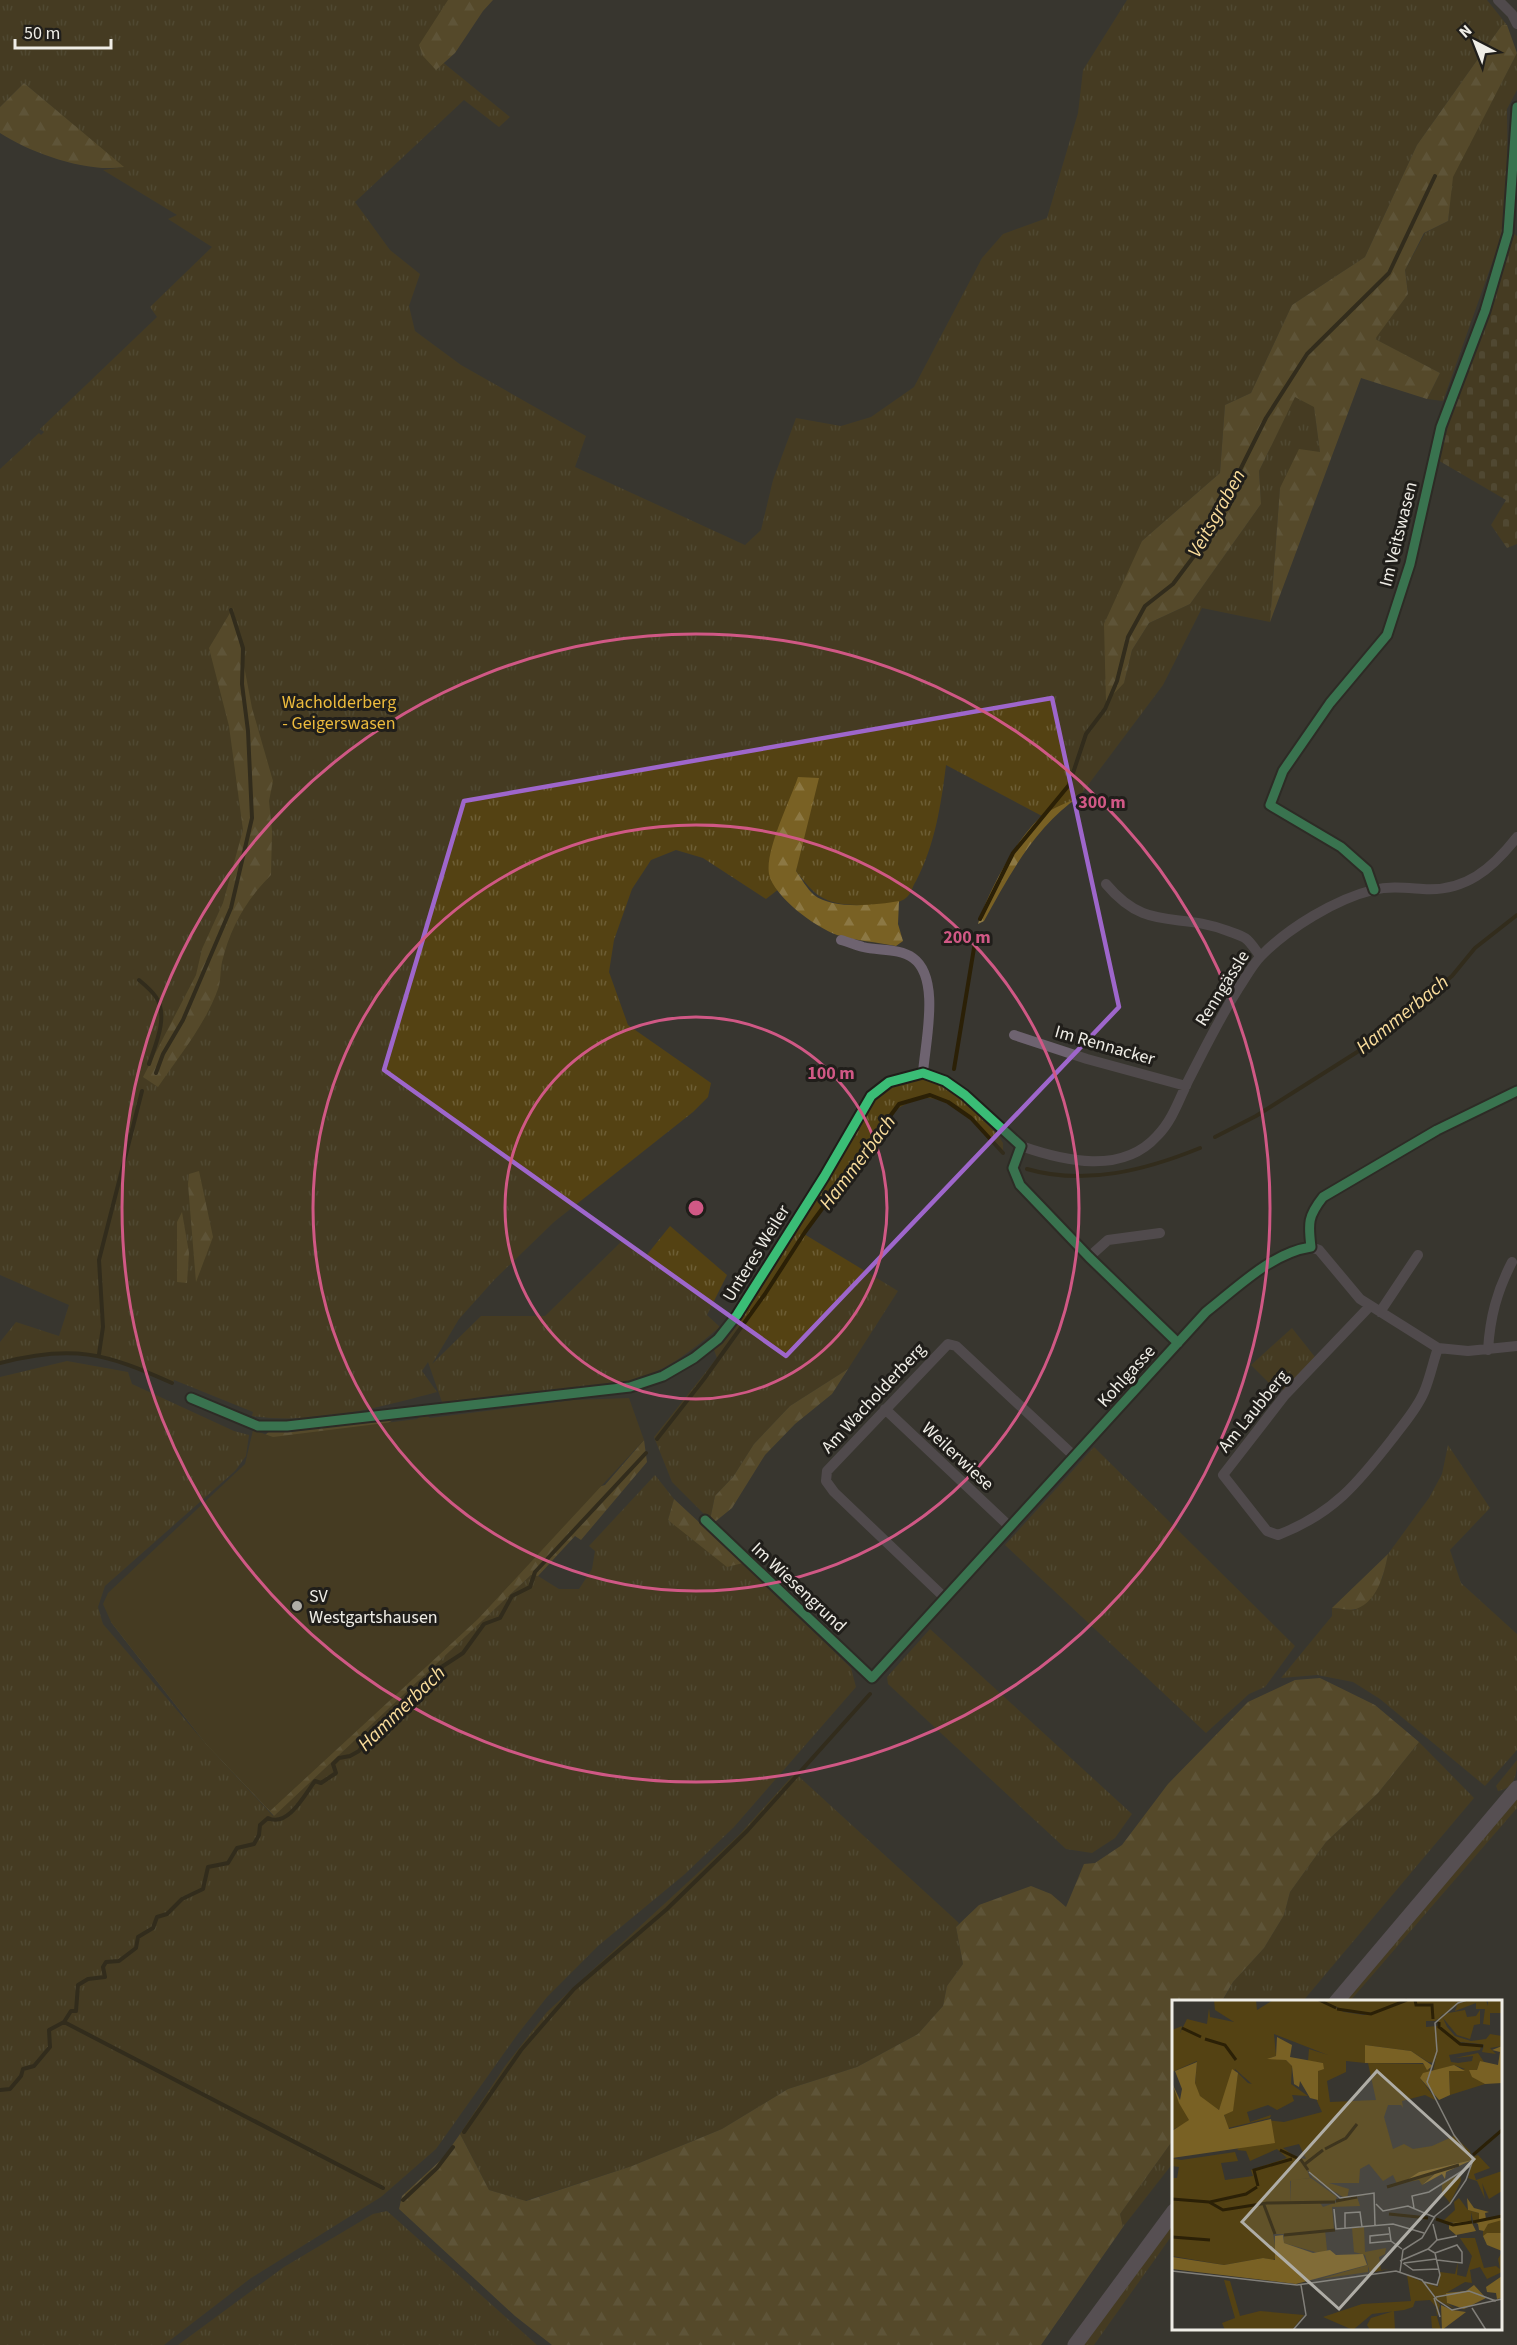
<svg xmlns="http://www.w3.org/2000/svg" width="1517" height="2345" font-family="'Source Sans 3',sans-serif">
<style>
.grass{fill:url(#grass-tufts)}
.forest{fill:url(#forest-firs)}
.cemetery{fill:url(#cemetery-stones)}
.pitch{fill:#544213}
.lines{fill:none;stroke-linecap:round;stroke-linejoin:round}
.stream{stroke:#2b2006;stroke-width:4}
.minor{stroke:#6e6370;stroke-width:10}
.secondary{stroke:#7a6d7c;stroke-width:15}
.cycleway-casing{stroke:#201e1a;stroke-width:13}
.cycleway{stroke:#3abd76;stroke-width:9}
.marked{fill:none;stroke:#9e66cb;stroke-width:4.5;stroke-linejoin:round}
.ring{fill:none;stroke:#d05885;stroke-width:3}
.poi-dot{fill:#afada6;stroke:#201e1a;stroke-width:2}
.labels{text-anchor:middle;stroke-width:6;stroke-linejoin:round;paint-order:stroke}
.street-label{font-size:18px;fill:#efede6;stroke:#201e1a}
.park-label{font-size:18px;fill:#ebba3d;stroke:#201e1a}
.poi-label{font-size:18px;fill:#efede6;stroke:#201e1a;text-anchor:start}
.water-label{font-size:20px;font-style:italic;fill:#f9dc9b;stroke:#201e1a}
.inset-river{fill:none;stroke:#2b2006;stroke-width:3}
.inset-road{fill:none;stroke:#817f79;stroke-width:1.5}
.view{fill:#afada6;fill-opacity:0.15;stroke:#afada6;stroke-width:3}
.inset-edge{fill:none;stroke:#efede6;stroke-width:3}
.centre{fill:#d05885;stroke:#201e1a;stroke-width:3}
.ring-label{font-size:18px;text-anchor:middle;font-weight:bold;fill:#d05885;stroke:#201e1a;stroke-width:6;stroke-linejoin:round;paint-order:stroke}
</style>
<defs>
<pattern id="grass-tufts" width="24" height="20" patternUnits="userSpaceOnUse" patternTransform="scale(1.5)"><rect width="24" height="20" fill="#544213"/><path d="M3 7l-1-3M5 7V3M7 7l1-3M15 17l-1-3M17 17v-4M19 17l1-3" fill="none" stroke="#6d5e35"/></pattern>
<pattern id="forest-firs" width="22" height="20" patternUnits="userSpaceOnUse" patternTransform="scale(1.5)"><rect width="22" height="20" fill="#796124"/><path d="M5 1l3.5 6h-7zM16 11l3.5 6h-7z" fill="#8c7844"/></pattern>
<pattern id="cemetery-stones" width="16" height="16" patternUnits="userSpaceOnUse" patternTransform="scale(1.5)"><rect width="16" height="16" fill="#544213"/><path d="M2 7V4a2 2 0 0 1 4 0v3zM10 15v-3a2 2 0 0 1 4 0v3z" fill="#6d5e35"/></pattern>
</defs>
<rect width="100%" height="100%" fill="#383630"/>
<path class="grass" d="M0 0H479L440 60 510 117 499 127 464 100 355 202 390 250 420 274 409 306 415 331 461 365 586 436 575 467 745 545 761 530 773 480 796 418 841 426 871 417 914 387 982 258 1003 234 1047 218 1078 113 1083 70 1127 0H1487L1507 25H1502L1417 145 1365 257 1292 305 1251 393 1225 405 1220 473 1142 541 1124 683 1132 650 1149 623 1190 604 1261 504 1259 471 1295 396 1314 406 1320 452 1280 488 1270 622 1202 608 1163 685 1079 797 1042 816 946 765C941 805 935 845 916 881 913 885 911 894 907 897 897 907 870 905 857 905 824 904 815 896 796 871L801 842 793 878 766 899 703 858 676 850 651 860 632 889 614 940 609 972 628 1025 711 1083 708 1097 693 1112 554 1222 495 1279 459 1319 432 1364 481 1316H545L623 1240 646 1256 670 1226 727 1275 707 1315 720 1327C688 1353 666 1372 625 1383L442 1402 428 1362 422 1371 437 1392C378 1408 314 1425 252 1416L253 1412 174 1380 173 1383C110 1352 68 1346 0 1364V1342L16 1322 59 1336 69 1305 0 1275V469L39 433 41 435 44 432 40 429 157 317 150 307 212 247 168 219 177 215 103 170 123 167 24 83 0 107Z
M1517 53V90L1507 109 1508 185 1501 238 1443 401 1427 399 1440 373 1374 339 1408 294 1405 270 1425 233 1448 221 1452 177Z
M915 1078C953 1083 972 1110 998 1135L1003 1143V1151C987 1135 951 1096 927 1098 915 1099 906 1104 896 1109L804 1234 898 1291 848 1369 790 1406 754 1444 733 1477 715 1496 710 1520 672 1482 654 1437 717 1358 714 1350 750 1299 875 1097 893 1085Z
M1292 1328 1315 1357 1284 1390 1270 1384 1251 1365Z
M67 1361 128 1372 132 1384 234 1431 249 1435 246 1456 235 1471 105 1586 98 1607 103 1624 206 1744 273 1816 531 1575 538 1576 559 1589H579L592 1569 595 1551 589 1546 655 1475 674 1499 668 1520 743 1563 851 1668 856 1687 734 1827 685 1874 598 1946 547 1997 517 2035 436 2149 381 2197 251 2278 164 2345H0V1377Z
M1448 1445 1490 1508 1450 1550 1461 1583 1517 1634V1750L1485 1786 1380 1699 1353 1682 1317 1675 1281 1678 1332 1616V1608L1355 1610 1382 1579 1388 1554 1429 1498 1442 1474Z
M1094 1447 1295 1646 1265 1687 1249 1694 1206 1733 1005 1545Z
M930 1629 1132 1814 1115 1838 1092 1853 1066 1849 888 1684 887 1677Z
M1419 1742 1474 1798 1303 2001 1222 2002 1233 1982 1264 1948 1284 1915 1290 1892 1326 1842 1378 1793Z
M1517 1760C1517 1775 1515 1788 1498 1791L1496 1786Z
M795 1773 959 1923 956 1927 963 1964 947 1986 943 2006 918 2034 857 2067 788 2089 722 2129 632 2166 525 2201 489 2190 460 2134 505 2066 547 2012 739 1835Z
M1517 1797V1808L1350 2001 1341 2002Z
M1173 2140V2163L1123 2227 1120 2214Z
M387 2211 537 2345H178L284 2267 373 2214Z
M1173 2221V2234L1094 2345H1084Z"/>
<path class="forest" d="M448 0H493L483 11 455 53 436 70 423 56 419 45Z
M1502 25H1507L1517 53 1453 177 1448 221 1424 233 1405 270 1408 294 1375 339 1440 373 1427 399 1361 378 1270 622 1280 488 1299 449 1320 452 1314 407 1295 397 1259 471 1261 504 1190 604 1149 623 1132 650 1124 683 1106 702 1104 624 1142 541 1220 473 1225 405 1251 393 1292 305 1365 257 1417 145Z
M24 83 124 167C86 173 31 153 0 133V107Z
M233 608 252 708 273 781 269 801 272 831 271 875C246 900 230 928 222 962 220 971 221 981 218 989 205 1025 179 1056 158 1087L143 1077 196 975 202 949 223 903 243 830 229 726 209 648Z
M798 777 819 778 796 871C801 878 807 889 814 895 833 910 877 905 899 901L898 924 903 941 896 946C877 942 855 941 837 935 815 927 774 897 769 874 765 850 790 801 798 777Z
M1079 797C1036 825 1008 877 984 921L978 924C987 894 1017 837 1042 816 1052 808 1067 803 1079 797Z
M199 1171 213 1237 196 1282 188 1184 189 1174Z
M182 1212 189 1253 187 1283 177 1282V1222Z
M848 1369 832 1394 795 1424 765 1455 732 1508 716 1521 710 1520 715 1496 733 1477 754 1444 790 1406Z
M393 1420 368 1436 259 1440 271 1430Z
M644 1440 647 1462 581 1540 575 1536 538 1576 531 1575 274 1816 206 1744 111 1622 605 1485Z
M674 1499 743 1563 727 1567 668 1520Z
M1388 1554C1384 1574 1378 1601 1356 1609 1350 1611 1339 1608 1332 1608Z
M1320 1678 1375 1705 1419 1742 1378 1793 1326 1842 1290 1892 1284 1915 1264 1948 1233 1982 1222 2001 1174 2002 1173 2140 1120 2214 1123 2227 1041 2345H552L515 2316 399 2209 402 2196 444 2157 460 2134 489 2190 526 2201 632 2166 722 2129 788 2089 857 2067 918 2034 943 2006 947 1986 963 1964 956 1927 979 1905 1031 1886 1051 1894 1066 1907 1084 1864 1095 1863 1122 1845 1168 1784 1248 1702 1295 1680Z"/>
<path class="cemetery" d="M1513 233 1517 236V544L1507 548 1491 525 1506 500 1436 459Z"/>
<path class="pitch" d="M629 1398 644 1440 478 1619 270 1811 206 1744 111 1622 103 1604 108 1593 245 1464 253 1430 273 1437 417 1419 424 1412 430 1418 573 1400Z"/>
<g class="lines">
<path class="stream" d="M980 919 1013 853 1069 785 1086 734 1105 709 1117 681 1128 637 1145 606 1173 584 1203 544 1266 418 1307 354 1389 273 1435 176
M139 980C145 985 152 991 156 997 169 1016 155 1046 149 1064
M954 1069 975 942
M156 1073 163 1054 183 1020 231 908 252 818 248 731 242 684 243 648 231 610
M1215 1137 1256 1116 1373 1042 1452 976 1475 948 1517 915
M1027 1169C1085 1186 1146 1170 1200 1148
M99 1354 103 1327 99 1260 142 1091
M0 1363C72 1344 106 1353 172 1383
M657 1439 704 1379 765 1294 805 1232 899 1104 930 1095 948 1102 971 1118 1003 1153
M64 2022 383 2188
M0 2090 10 2089 21 2076 23 2069 34 2066 50 2047 49 2030 64 2022 71 2011H76L78 1985 88 1979 105 1977 103 1967 106 1962 119 1961 136 1948 138 1937 153 1928 157 1917 167 1914 182 1899 203 1889 208 1867 228 1863 237 1848 254 1844 259 1835 260 1825 268 1818C288 1828 305 1794 315 1781L321 1783 336 1773 333 1764 339 1758 350 1756 359 1751 374 1728 383 1725 390 1716 406 1707 410 1698 427 1685 437 1670 463 1653 484 1624 500 1618 512 1596 530 1587 535 1572 646 1453
M464 2132 521 2050 574 1989 667 1909 747 1831 870 1694
M403 2200 437 2168 453 2147"/>
<path class="minor" d="M1498 0 1512 14 1517 24
M1106 884C1147 933 1176 911 1228 931 1233 933 1240 935 1245 938 1251 942 1256 951 1260 956
M1374 890 1367 870 1341 847 1270 805 1283 771 1330 703 1387 635 1410 564 1441 427 1485 311 1508 233 1517 107
M841 940C848 942 856 945 863 947 879 951 899 948 913 958 941 978 925 1043 923 1073
M1014 1035 1087 1059 1186 1086
M1021 1146C1064 1161 1122 1175 1157 1136 1172 1121 1179 1100 1188 1081 1204 1050 1219 1019 1238 989 1245 979 1252 965 1261 956 1288 928 1336 899 1373 890 1390 886 1406 888 1423 889 1465 892 1492 869 1517 837
M1311 1247 1319 1250 1360 1299 1438 1348 1468 1351 1517 1346
M1089 1257 1108 1240 1160 1233
M1370 1306 1285 1395 1223 1475 1267 1531 1278 1535C1333 1514 1358 1483 1393 1438 1404 1423 1417 1409 1424 1392 1430 1378 1433 1362 1438 1348
M1380 1312 1418 1255
M1488 1350C1490 1317 1497 1291 1512 1262
M191 1398 258 1426H287L630 1387 663 1376 694 1358 718 1339 737 1315 824 1177 871 1096 889 1082 923 1073 945 1081 965 1095 1021 1146 1013 1168 1020 1185 1089 1257 1178 1343
M885 1409 1010 1527
M705 1520 872 1678 1206 1312C1237 1288 1271 1253 1311 1247 1308 1223 1308 1216 1323 1197L1437 1130 1517 1091
M945 1598 834 1492 826 1481 827 1471 948 1344 956 1346 1074 1456"/>
<path class="secondary" d="M1336 2002 1517 1788
M1075 2345 1174 2211"/>
<defs>
<path id="cycleway" d="M1374 890 1367 870 1341 847 1270 805 1283 771 1330 703 1387 635 1410 564 1441 427 1485 311 1508 233 1517 107
M191 1398 258 1426H287L630 1387 663 1376 694 1358 718 1339 737 1315 824 1177 871 1096 889 1082 923 1073 945 1081 965 1095 1021 1146 1013 1168 1020 1185 1089 1257 1178 1343
M705 1520 872 1678 1206 1312C1237 1288 1271 1253 1311 1247 1308 1223 1308 1216 1323 1197L1437 1130 1517 1091"/>
</defs>
<use href="#cycleway" class="cycleway-casing"/>
<use href="#cycleway" class="cycleway"/>
</g>
<path d="M0 0H1517V2345H0ZM1052 698 1119 1007 786 1356 384 1070 464 801Z" fill="#383630" fill-opacity=".55" fill-rule="evenodd"/>
<path class="marked" d="M1052 698 1119 1007 786 1356 384 1070 464 801Z"/>
<g class="ring">
<circle cx="696" cy="1208" r="191"/>
<circle cx="696" cy="1208" r="383"/>
<circle cx="696" cy="1208" r="574"/>
</g>
<circle class="poi-dot" cx="297" cy="1606" r="6"/>
<g class="labels">
<g class="street-label">
<text transform="translate(1398 534) rotate(-76)" y="6">Im Veitswasen</text>
<text transform="translate(1222 988) rotate(-58)" y="6">Renngässle</text>
<text transform="translate(1105 1045) rotate(16)" y="6">Im Rennacker</text>
<text transform="translate(756 1253) rotate(-58)" y="6">Unteres Weiler</text>
<text transform="translate(1126 1376) rotate(-48)" y="6">Kohlgasse</text>
<text transform="translate(873 1398) rotate(-47)" y="6">Am Wacholderberg</text>
<text transform="translate(1253 1411) rotate(-51)" y="6">Am Laubberg</text>
<text transform="translate(958 1456) rotate(43)" y="6">Weilerwiese</text>
<text transform="translate(799 1587) rotate(43)" y="6">Im Wiesengrund</text>
</g>
<g class="park-label">
<text x="339" y="708">Wacholderberg<tspan x="339" dy="21">- Geigerswasen</tspan></text>
</g>
<g class="poi-label">
<text x="309" y="1602">SV<tspan x="309" dy="21">Westgartshausen</tspan></text>
</g>
<g class="water-label">
<text transform="translate(1216 513) rotate(-61)" y="7">Veitsgraben</text>
<text transform="translate(1402 1014) rotate(-39)" y="7">Hammerbach</text>
<text transform="translate(857 1162) rotate(-53)" y="7">Hammerbach</text>
<text transform="translate(401 1708) rotate(-44)" y="7">Hammerbach</text>
</g>
</g>
<g transform="translate(1172 2000)">
<rect width="330" height="330" fill="#383630"/>
<path d="M42 0H84L85 10 101 0H146L172 12 192 15 200 13 174 11 148 0H234L222 7 235 0H292L263 21H254V27L265 26 291 46H309L308 50 277 55 279 62 286 63 300 61 301 56 283 58 306 53 312 62 308 61 305 70H297L313 84 278 95 277 71 293 69 282 65 261 71 265 53 262 63 256 62 239 51 193 45V63L174 61V72L155 81 158 102 204 100 196 63 251 64 259 71 248 78 265 101 253 95 230 101 231 108 229 105H216L212 117 221 149 232 144 241 149 260 146 282 136 298 151 300 160 247 172 238 180 265 171 250 185 247 180 225 184 221 175 211 181 197 164 188 169 187 183H157L177 189 175 199 201 193 185 197 188 206 160 207 162 229 153 230 155 250 150 254 112 243V234H101L105 257 101 260 91 258 52 265 0 256V178H5L7 167 0 166V158L9 160 63 152 66 161 49 163 53 180 81 176 79 170 115 158 105 149 78 161 74 151 65 150 93 120 112 122 150 112 145 101 146 70 151 63 136 61 137 49 156 55 102 34 104 56 98 58 114 60 120 66 119 84 136 96 120 95 122 101 105 110 96 105 75 112 78 122 99 115 98 118 56 128 52 114 62 97 66 73 76 83 80 84 63 69 47 110 28 97 23 84 25 61 0 72V30L10 26 8 33 15 19 35 24 37 8 38 17 62 22 43 10ZM127 144 134 159 125 158 130 162 111 148ZM134 167 141 178 174 199 151 207 148 203H118V181L138 178ZM297 0H314L316 6V0H330V13H318V25L311 24 313 9H304V3L283 11 286 3ZM293 10 295 17 304 16 308 10V24L302 25 298 39 285 35 271 18 275 27 283 36 299 41 314 39 318 34 330 36V46L318 48 324 54 310 52 312 45 309 44 288 42 267 27 266 19 271 14ZM0 87 18 121 0 130ZM306 155 318 168 302 174 304 180 330 171V191L317 199 310 183 313 199 305 181 296 178 301 157ZM287 198 296 210 307 213V220L301 221 299 212V221L292 224 271 221 283 210 282 202ZM323 220H330V233L311 236V227ZM192 227 193 252 214 248 213 254 207 257 209 270 217 269 198 273 196 266V272L148 279 196 265 193 255 182 252 180 228ZM288 238H303L312 268 324 266 328 269 326 259 330 252V272L315 279 308 267 298 270 300 283 293 282 274 293 275 303 283 309 265 300 253 282 266 287 268 272 283 274 286 262 285 275 294 277 300 256ZM235 275 251 282 268 305 265 317 269 330 260 328 259 316H265L264 307 258 300 243 301 241 307 232 310 200 314 181 330 151 317 190 304 239 301ZM52 280 58 281 68 316 88 311 132 315 120 330H53L50 323 63 318ZM222 311 223 330H198L195 325 199 318Z" fill="#544213" fill-rule="evenodd"/>
<path d="M105 37 120 45 118 57 151 63 152 69 146 71V100L138 98 128 81 127 87 122 84 120 66 114 60 95 59 104 56ZM193 45 239 51 261 66 255 70 251 63H193ZM330 46V83L313 84 300 77 297 70H305L308 61 326 65 328 52 320 50ZM25 62 23 83 28 96 47 110 60 69 66 73 61 111 52 115 57 129 99 119 103 143 0 158V131L17 120 7 103 0 83 8 100 10 89 3 71ZM282 65 293 71H277L278 95 267 100 248 78 251 73ZM300 160 274 172 273 179 270 174 250 185 265 172 235 180 247 172ZM295 198 302 208 317 212 313 213 314 219 328 216 330 211V220L316 224 312 231 307 230 306 224 301 221 307 220V213L296 210ZM262 218 278 223 299 221 304 231 284 235 277 229V224ZM315 233H330V251L315 245 311 236ZM111 235 112 243 141 253 158 250 164 255 191 254 195 265 124 284 0 269V257L52 265 91 258 103 260V236ZM330 276V298L325 299 324 293 315 292 314 287ZM302 285 314 298 292 309 275 303 274 293 294 291ZM269 305 280 310 294 312 270 330Z" fill="#796124"/>
<path d="M288 174 289 181 278 203 270 193V184Z" fill="#544213"/>
<path d="M139 178 165 197 163 201 118 203 119 180Z" fill="#544213"/>
<path class="inset-river" d="M147 0 164 8M243 0 244 5H260L261 19M165 9 199 14 235 0M267 22V27L288 44 311 46M10 28 29 37M33 39 53 45 64 60M153 149 174 138 185 124M108 150 129 160 136 170M301 155 330 130M133 164 151 150M86 186 82 170 120 159M215 187 287 165M0 199 37 202 51 210 95 203 163 202M164 201 185 197M38 202 74 194 85 187M92 205 103 234M217 214 256 218M264 219 281 225 300 222M301 222 330 216M112 235 163 230M0 237 38 240"/>
<path class="inset-road" d="M137 172 168 198 202 193 203 225M204 204 211 211 236 206 262 217M242 208 240 196 257 192 298 166M162 209 164 229 221 224 252 233M261 224 265 240 285 236M217 227 219 241 230 249M173 228V213L188 212 190 227M217 234 198 236V243L219 241M263 253 285 245 290 252V263L265 260M228 261 256 249 265 240M231 263 241 270 267 269M232 263 264 259M0 271 125 285 224 271 250 280 265 300 280 310 330 299M228 272 231 250 250 238 263 216 278 204 294 180 301 160 282 135 255 82 265 51 263 23 286 3 295 0M252 282 265 285 268 275 263 253 256 249M264 297 297 291 324 301M262 298 268 317M300 308 314 330M121 330 134 315 129 285"/>
<path class="view" d="M205 71 302 159 167 309 70 222Z"/>
<rect width="330" height="330" class="inset-edge"/>
</g>
<circle cx="696" cy="1208" r="9" class="centre"/>
<g class="ring-label">
<text x="1102" y="808">300 m</text>
<text x="967" y="943">200 m</text>
<text x="831" y="1079">100 m</text>
</g>
<g transform="translate(1475 42) rotate(318)" stroke="#201e1a" stroke-width="4.5" paint-order="stroke">
<path d="M0-4.5L10 22L0 15L-10 22Z" fill="#efede6"/>
<text y="-9" font-size="16" font-weight="bold" text-anchor="middle" fill="#efede6">N</text>
</g>
<path d="M15 39v9h96v-9" fill="none" stroke="#efede6" stroke-width="3"/>
<text x="24" y="39" font-size="18" fill="#efede6" stroke="#201e1a" stroke-width="4.5" paint-order="stroke">50 m</text>
</svg>
